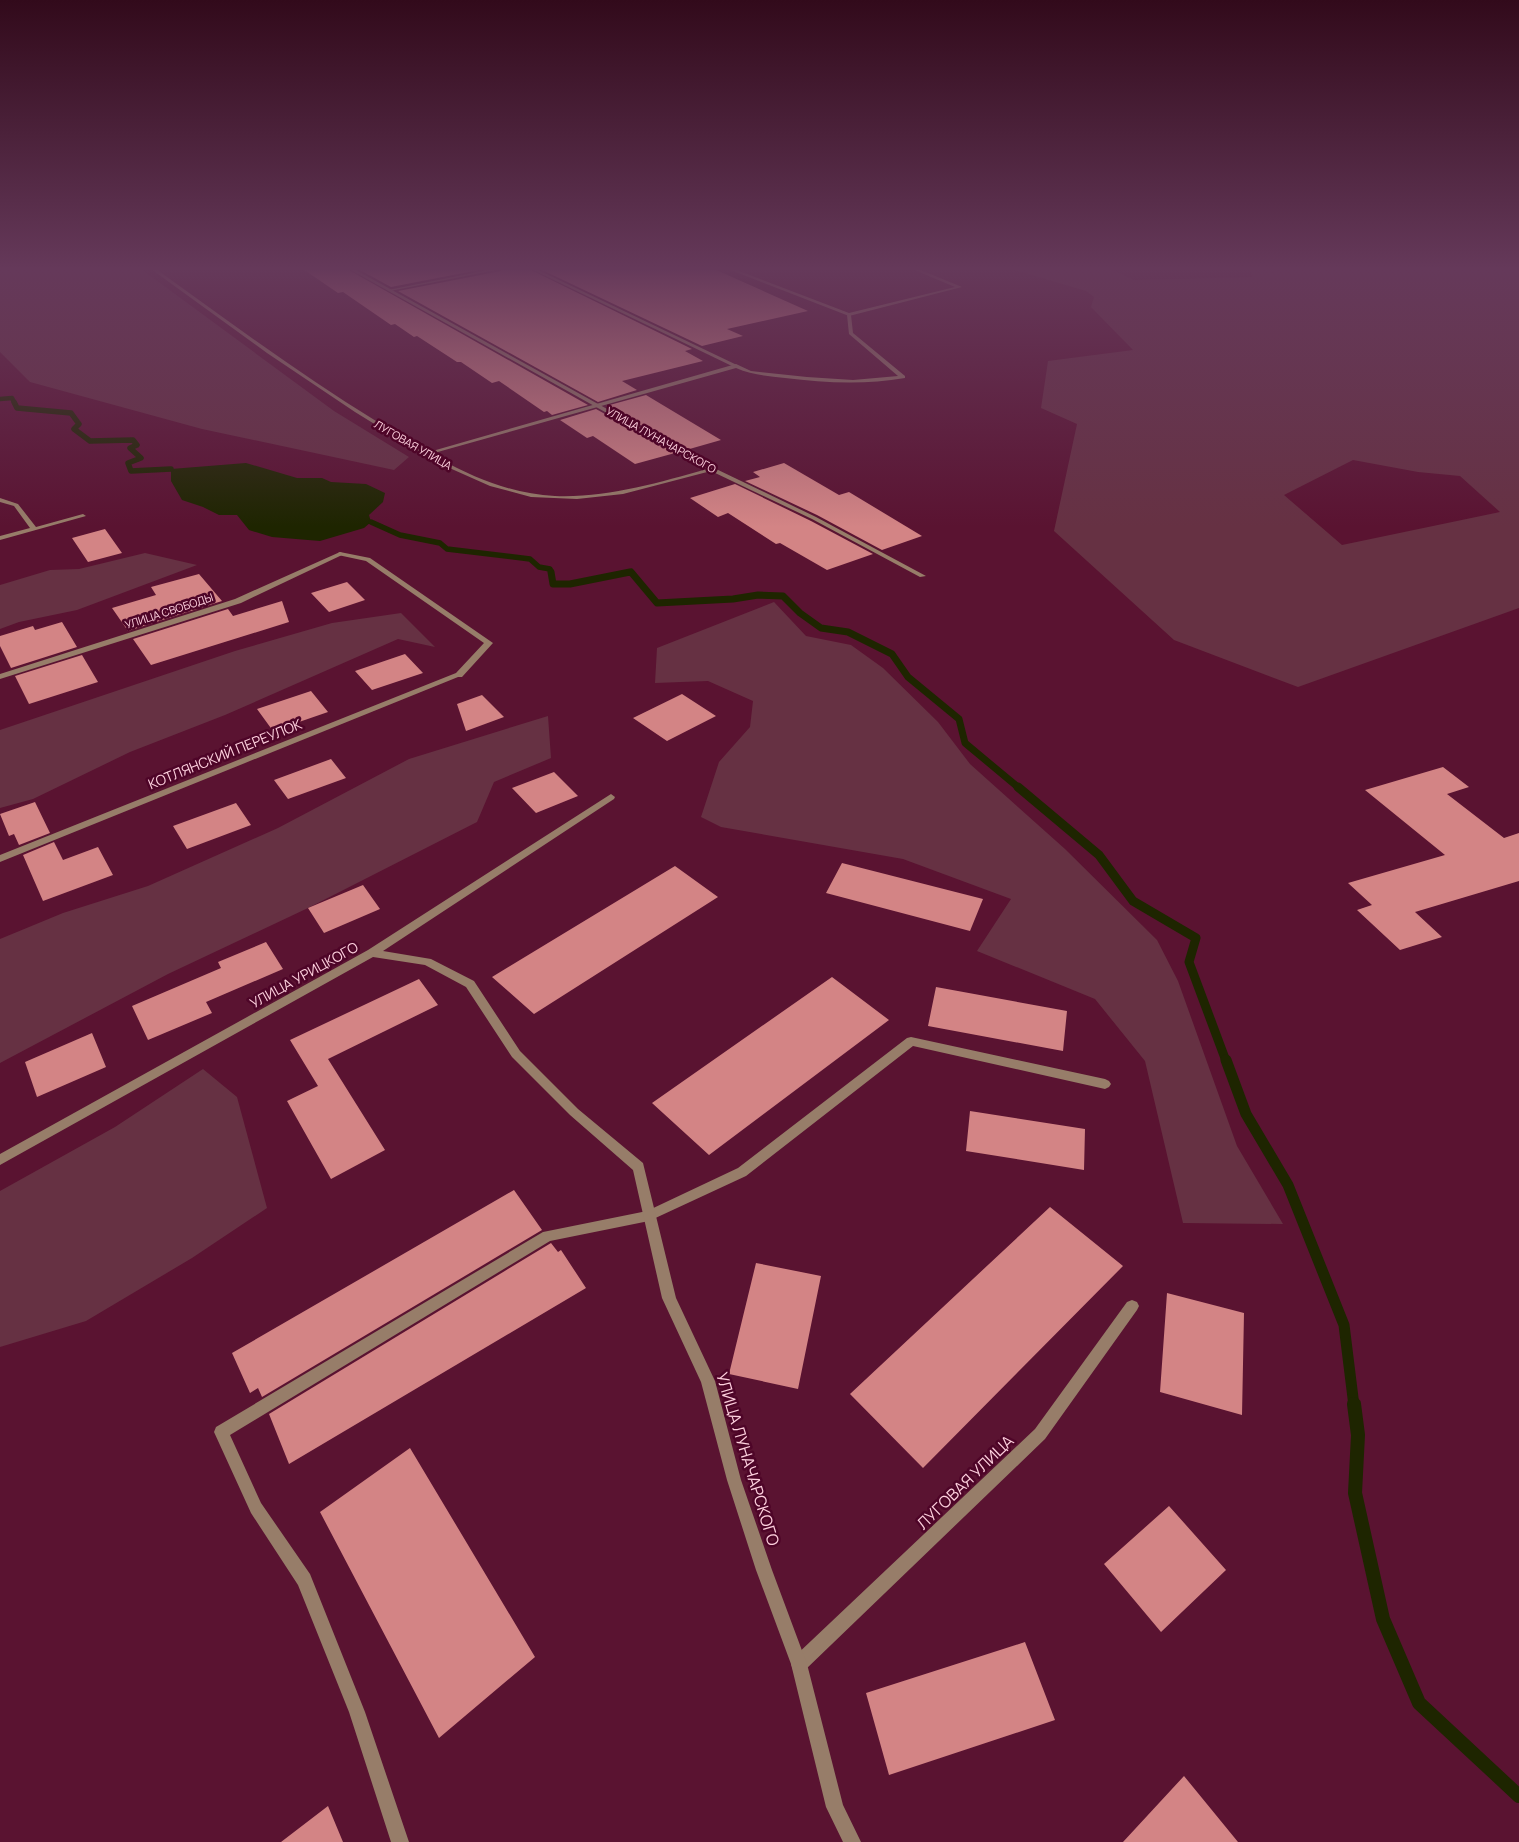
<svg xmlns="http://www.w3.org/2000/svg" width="1519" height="1842" font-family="Manrope,sans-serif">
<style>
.green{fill:#663143;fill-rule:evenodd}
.water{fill:#1e2500}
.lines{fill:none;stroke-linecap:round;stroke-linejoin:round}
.stream-far5{stroke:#1e2500;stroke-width:4.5}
.stream-far4{stroke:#1e2500;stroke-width:5.5}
.stream-far3{stroke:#1e2500;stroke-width:7}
.stream-far2{stroke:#1e2500;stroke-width:9}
.stream-far1{stroke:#1e2500;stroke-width:11}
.stream{stroke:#1e2500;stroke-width:14}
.building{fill:#d38485}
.service{fill:#977d69;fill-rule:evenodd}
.minor{fill:#977d69;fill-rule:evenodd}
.labels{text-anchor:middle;stroke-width:5;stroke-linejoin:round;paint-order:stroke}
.far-street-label{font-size:11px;fill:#fed1de;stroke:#4e0528}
.street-label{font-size:14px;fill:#fed1de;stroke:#4e0528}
.near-street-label{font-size:16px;fill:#fed1de;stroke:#4e0528}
</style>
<rect width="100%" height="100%" fill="#5a1331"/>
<path class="green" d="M0 269H141L334 411 409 457 394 470 202 429 30 382 0 352Z
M1012 269H1110L1134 280 1252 277 1250 269H1519V608L1298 687 1174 640 1054 531 1077 424 1041 408 1048 361 1133 350 1091 307 1094 297 1086 291ZM1353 460 1418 472 1460 476 1500 512 1342 545 1284 495Z
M145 553 197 565 77 610 19 622 0 629V585L50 570 79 569Z
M774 602 806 636 851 645 883 668 938 722 970 764 1065 849 1157 940 1178 981 1237 1146 1283 1224 1183 1223 1145 1061 1095 999 977 951 1011 899 903 859 721 827 701 817 719 762 750 727 753 701 708 681 655 683 657 648Z
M401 613 435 647 398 639 225 715 130 752 33 799 0 808V730L235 651 332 623Z
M548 716 551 758 494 782 477 822 308 908 168 974 0 1063V939L63 913 148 886 278 828 409 759Z
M203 1069 237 1097 267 1208 192 1258 86 1321 0 1347V1191L115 1127Z"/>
<path class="water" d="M246 463 297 478H322L331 482 366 484 385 493 383 502 369 515 371 522 364 528 320 541 272 537 249 530 237 515H219L203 507 182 500 171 481V469Z"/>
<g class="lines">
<path class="stream-far5" d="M0 399 12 398 15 404"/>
<path class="stream-far4" d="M14 402 17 408 71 413 79 424 74 429 90 441 133 440 137 445 130 448 141 458 128 463 131 471 171 469
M371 522 400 535 440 543 447 549 530 559 539 567 550 569 551 573
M624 573H632"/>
<path class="stream-far3" d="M551 572 553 584H570L630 572
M631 572 657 603 733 599 758 595 783 596 800 613 821 628 848 632 892 654 908 677 959 719 965 743 1019 788"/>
<path class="stream-far2" d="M1018 787 1099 855 1133 901 1196 938 1189 962 1226 1061"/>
<path class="stream-far1" d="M1226 1060 1246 1114 1288 1185 1344 1325 1354 1406"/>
<path class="stream" d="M1354 1404 1358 1435 1355 1493 1383 1619 1419 1703 1519 1796"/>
</g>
<path class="building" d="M303 269H347L588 405 552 415 547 411 544 412 499 381 492 383 461 362H457L417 336 414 337 395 324 391 325 343 292 338 293Z
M358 269H484L391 287Z
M503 269H529L692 349 685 351 703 361 622 381 637 390 598 402 398 291 501 271Z
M540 269H714L808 311 727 329 743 336 702 346Z
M646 395 721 440 686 450 606 406Z
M596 409 675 453 635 464 593 436 587 438 560 420Z
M784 463 839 495 849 492 922 536 882 550 817 515 745 481 760 477 753 472Z
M735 484 811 521 873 554 827 570 780 543 776 544 728 513 718 517 690 498Z
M105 529 122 553 88 562 72 538Z
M199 574 222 601 128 631 112 608 156 595 151 587Z
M347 582 365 600 329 612 311 593Z
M282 601 289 622 151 665 133 639 228 609 233 616Z
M62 622 77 647 11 668 0 646V636L33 626 35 630Z
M405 654 423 673 372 690 355 671Z
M82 655 98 682 29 704 15 676Z
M311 691 328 712 273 731 257 709Z
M682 694 716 716 667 741 633 718Z
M482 695 504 717 466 731 457 704Z
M331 759 346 778 288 799 274 780Z
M1443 767 1469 787 1447 794 1504 838 1519 833V881L1415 912 1442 937 1400 950 1357 910 1372 905 1348 883 1445 855 1365 790Z
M554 772 578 796 536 813 512 788Z
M35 802 50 833 19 845 14 834 9 836 0 814Z
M236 803 251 825 187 849 173 826Z
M54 842 63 860 98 847 113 875 43 901 23 855Z
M842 863 983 899 970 931 826 893Z
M675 866 718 897 534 1014 492 977Z
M363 885 380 909 324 933 308 908Z
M266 942 283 969 206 1002 212 1013 148 1040 132 1006 221 968 218 962Z
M832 977 889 1020 709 1155 652 1103Z
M419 979 438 1005 328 1059 385 1150 331 1179 287 1101 318 1086 290 1040Z
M936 987 1067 1011 1063 1051 928 1026Z
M92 1033 106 1067 37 1097 25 1062Z
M970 1111 1085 1129 1084 1170 966 1151Z
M514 1190 542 1230 262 1397 258 1388 250 1393 232 1353Z
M1050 1207 1123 1266 923 1468 850 1394Z
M551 1243 558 1252 561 1250 586 1288 289 1464 269 1414Z
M756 1263 821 1276 798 1389 729 1374Z
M1167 1293 1244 1313 1242 1415 1160 1392Z
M410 1448 535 1657 439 1738 320 1512Z
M1169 1506 1226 1570 1161 1632 1104 1564Z
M1025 1642 1055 1720 889 1775 866 1693Z
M1184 1776 1238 1842H1123Z
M328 1806 343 1842H281Z"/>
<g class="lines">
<path class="service" d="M493 269H501L390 291 388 290Z
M849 314 851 315 853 333 905 376V378C865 385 825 383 785 378 768 376 752 375 736 368L427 455 422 454 736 364 751 371 807 377 853 380 898 376 849 334 847 315Z
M340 552 370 558 493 643 462 677H456V673L484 643 366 561 338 555V553Z
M911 1037 1105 1079 1109 1081 1111 1084 1109 1087 1105 1089 913 1046 746 1176 649 1221 550 1241 230 1435 261 1503 310 1574 365 1712 409 1842H391L349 1712 298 1585 251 1513 214 1432 216 1427 543 1232 647 1211 738 1168 907 1038Z
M1132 1300 1137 1302 1139 1306 1137 1310 1045 1439 805 1670 799 1672 793 1670 791 1664 793 1658 1035 1429 1127 1302Z"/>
<path class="minor" d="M151 269H156C228 321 300 374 376 421 431 455 489 493 555 496 607 498 657 483 707 469L349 269H354L714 468 816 517 926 576 920 577 812 519 711 471 623 494 577 499 531 497 490 486 436 462 355 412 267 353Z
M531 269H536L739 366 734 367Z
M728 269H734L849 313 955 287 912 269H918L962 287 849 316Z
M0 498 18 504 36 527 83 514 86 516 0 540V536L30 528 14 506 0 502Z
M340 552 342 553V555L241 603 0 679V674L235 599Z
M456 673H459L463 675 0 862V855Z
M611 794 615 797 614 799 383 951 431 959 474 981 520 1051 578 1109 643 1163 676 1298 715 1381 741 1480 772 1570 807 1664 843 1805 861 1842H843L826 1807 791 1664 756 1570 727 1480 701 1382 662 1298 633 1170 570 1115 512 1057 466 987 425 965 373 957 0 1165V1154L368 950Z"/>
</g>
<linearGradient id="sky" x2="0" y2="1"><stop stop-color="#320a1b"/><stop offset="0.51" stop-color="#65395a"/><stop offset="1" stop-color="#65395a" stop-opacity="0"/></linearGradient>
<rect width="1519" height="527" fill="url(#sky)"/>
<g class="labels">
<g class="far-street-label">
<text transform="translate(661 440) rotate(29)" y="4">УЛИЦА ЛУНАЧАРСКОГО</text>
<text transform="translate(413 445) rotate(30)" y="4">ЛУГОВАЯ УЛИЦА</text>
<text transform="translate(169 611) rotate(-18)" y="4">УЛИЦА СВОБОДЫ</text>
</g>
<g class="street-label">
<text transform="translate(225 754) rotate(-22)" y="5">КОТЛЯНСКИЙ ПЕРЕУЛОК</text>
<text transform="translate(304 975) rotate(-29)" y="5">УЛИЦА УРИЦКОГО</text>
</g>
<g class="near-street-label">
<text transform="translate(748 1459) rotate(73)" y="6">УЛИЦА ЛУНАЧАРСКОГО</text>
<text transform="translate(965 1482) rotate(-44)" y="6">ЛУГОВАЯ УЛИЦА</text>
</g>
</g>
</svg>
